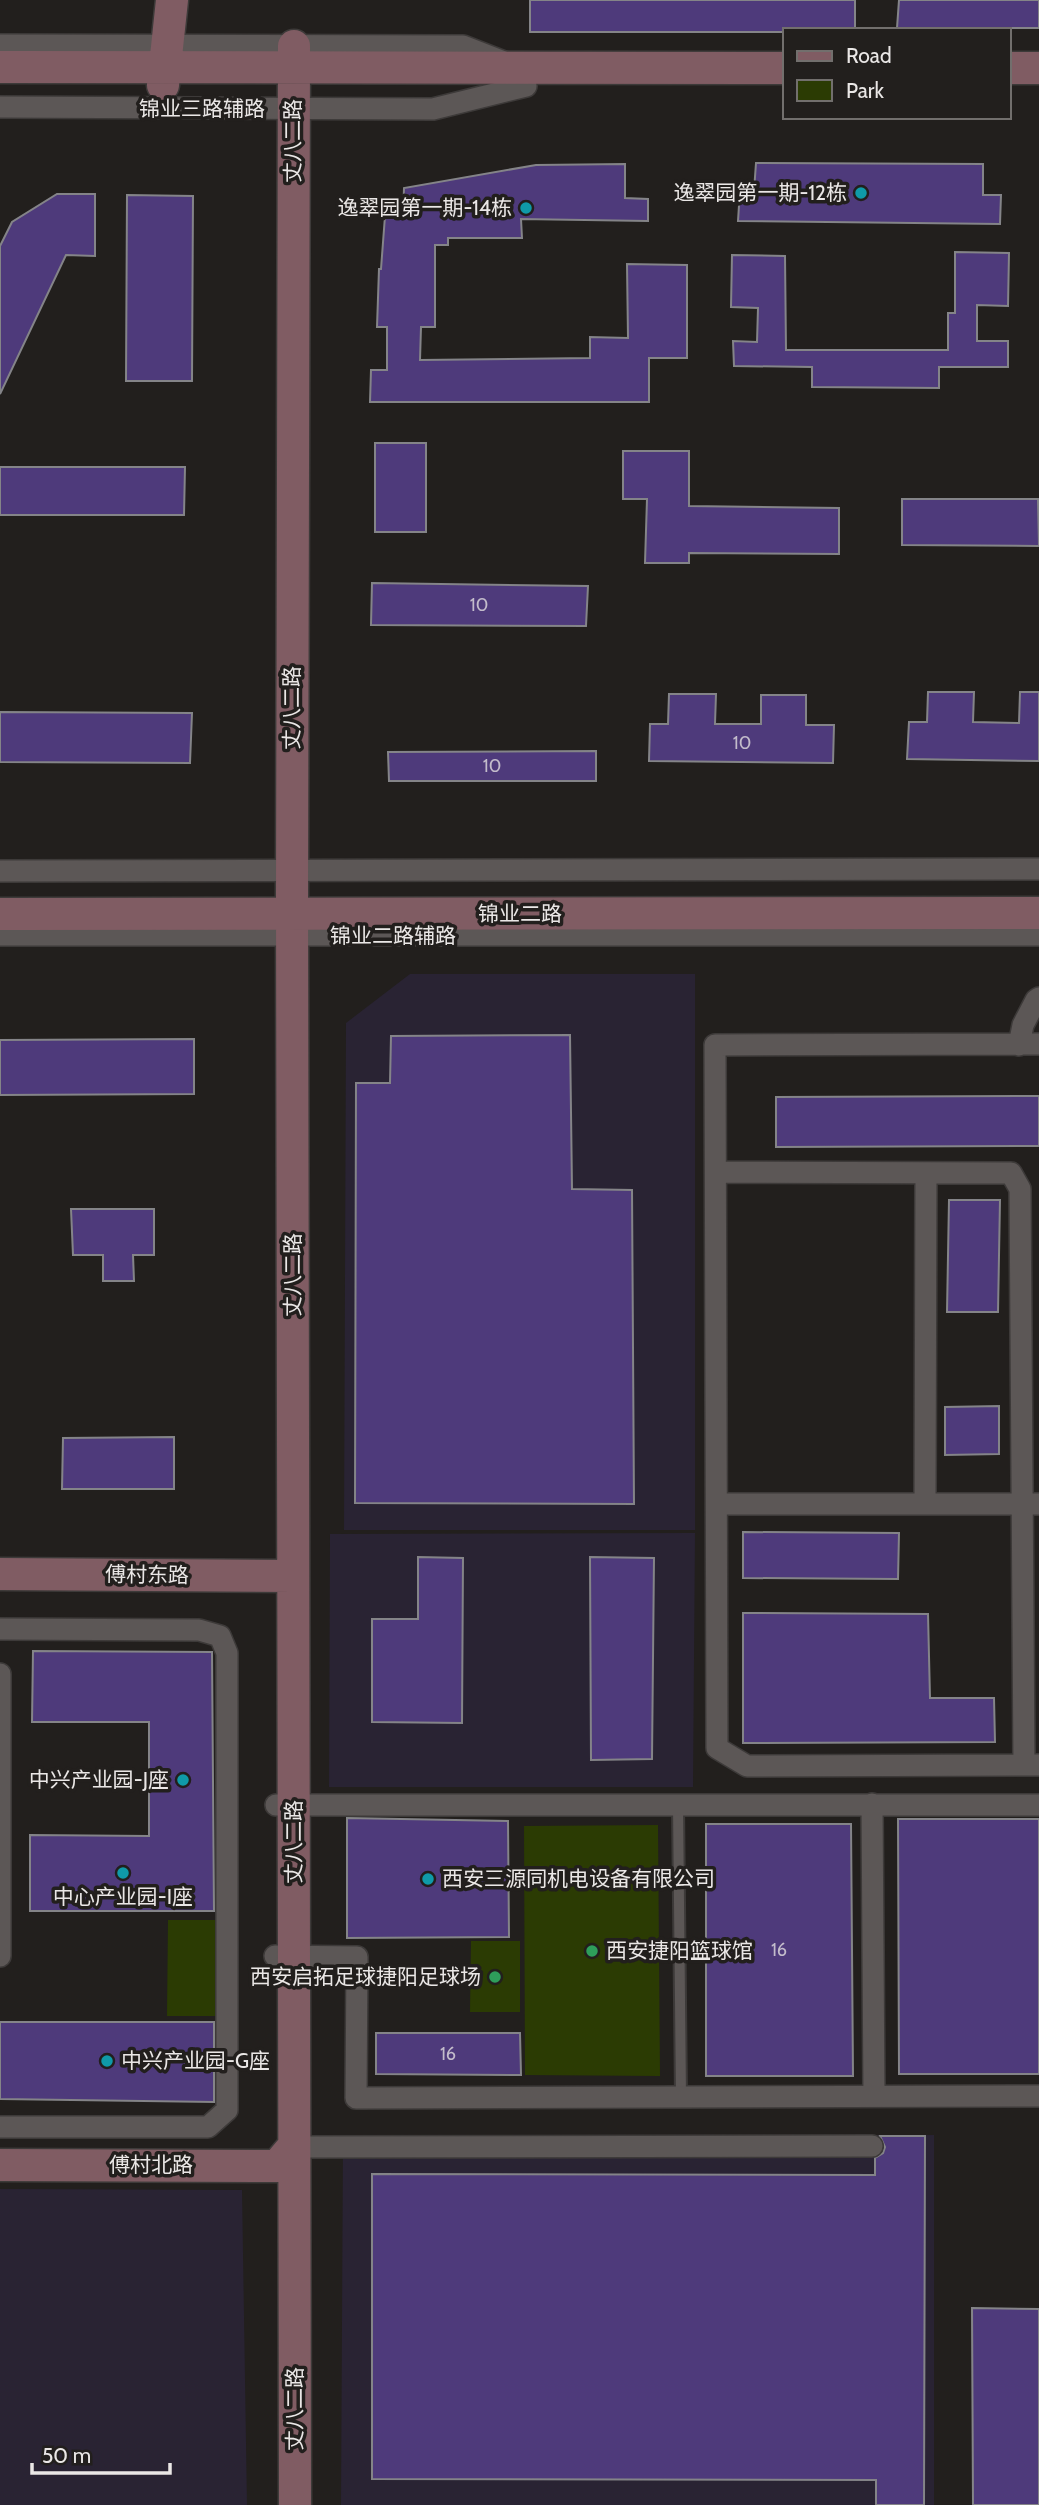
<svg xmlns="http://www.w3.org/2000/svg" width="1039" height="2505" font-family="Cabin,'Noto Sans SC',sans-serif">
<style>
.industrial{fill:#292333}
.green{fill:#2b3b03}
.building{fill:#4e3a7b;stroke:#848488;stroke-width:2}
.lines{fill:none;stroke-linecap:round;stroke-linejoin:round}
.lane-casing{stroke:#3d3a39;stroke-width:14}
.street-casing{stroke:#3d3a39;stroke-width:24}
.secondary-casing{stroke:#3d3a39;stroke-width:35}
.lane{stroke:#5c5756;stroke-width:10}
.street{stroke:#5c5756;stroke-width:21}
.secondary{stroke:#805c63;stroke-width:32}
.culture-dot{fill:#0f9aa8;stroke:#221f1d;stroke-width:2.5}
.leisure-dot{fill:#2e9e5b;stroke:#221f1d;stroke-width:2.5}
.labels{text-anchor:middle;stroke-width:7;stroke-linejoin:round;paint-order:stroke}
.number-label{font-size:18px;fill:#c3bccb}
.street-label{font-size:21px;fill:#eae7e6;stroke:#221f1d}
.poi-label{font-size:21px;fill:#eae7e6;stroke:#221f1d;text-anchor:end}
</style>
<rect width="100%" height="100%" fill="#221f1d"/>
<path class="industrial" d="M410 974H695V1530H344L346 1023Z
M695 1533 693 1787H329L330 1534Z
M934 2135V2505H341L343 2139Z
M0 2189 242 2190 247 2505H0Z"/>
<path class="green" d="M658 1825 660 2076 525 2075 524 1826Z
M168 1920H217V2016H167Z
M471 1941H520V2012H470Z"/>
<path class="building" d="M530 0H855V30H785V32H530Z
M899 0H1039V28H897Z
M756 163 983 164V195H1001L1000 224 738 221 740 190 754 191Z
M625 164V198L648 199V221L521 219 522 238H448V245H435V327H421L420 360 590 358V337L628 338 627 264 687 265V358H649V402H370L371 370H387V327H377L379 269H381L385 216 403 217 404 188 536 165Z
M57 194H95V256L66 255 0 394V246L12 222Z
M127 195 193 196 192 381H126Z
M955 252 1009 253 1008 306 977 305V341H1008V367H939V388L812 387V367L734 366 733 341 757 342 758 308 731 307 732 255 785 256 786 350H948V313H955Z
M375 443H426V532H375Z
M623 451H689V506L839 508V554L689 553V563H645L647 499H623Z
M0 467H185L184 515H0Z
M902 499H1038L1039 546 902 545Z
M372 583 588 586 586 626 371 625Z
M928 692H974L973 722 1019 723 1020 692H1039V761L907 759 909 722H927Z
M669 694H716L715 724H761V695H806V725H834L833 763 649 761 650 724H668Z
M0 712 192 713 190 763 0 762Z
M596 751V781H389L388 752Z
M570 1035 572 1189 632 1190 634 1504 355 1503 356 1083H390L391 1036Z
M194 1039V1094L0 1095V1040Z
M1039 1096V1146L776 1147V1097Z
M949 1200H1000L998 1312H947Z
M71 1209H154V1255H133L134 1281H103V1255H73Z
M999 1406V1454L945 1455V1407Z
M174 1437V1489H62L63 1438Z
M743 1532 899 1533 898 1579 743 1578Z
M418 1557 463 1558 462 1723 372 1722V1619H418Z
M590 1557 654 1558 652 1759 591 1760Z
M743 1613 928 1614 930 1698H994L995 1742 743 1743Z
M33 1651 212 1652 214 1911H30V1835L149 1836V1722H32Z
M347 1818 508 1821 509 1937 347 1938Z
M898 1819H1039V2074H899Z
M706 1824H851L853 2076H706Z
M0 2022H214V2102L0 2099Z
M376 2033H520L521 2075 376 2074Z
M880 2136H925L924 2505H876V2480L372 2479V2174L875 2175V2158L883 2153 885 2147Z
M972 2308 1039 2309V2505H973Z"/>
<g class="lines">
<defs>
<path id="lane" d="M678 1804 681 2098"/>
<path id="street" d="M0 45 463 46 504 62
M0 107 433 109 526 86
M0 871 1039 869
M0 935H1039
M1039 1044 715 1045 717 1748 747 1766 1039 1765
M1019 1045 1023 1025 1036 1000 1039 998
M716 1172 1011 1173 1020 1189 1024 1765
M717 1504H1039
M925 1504 926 1173
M0 1629 199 1630 220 1636 227 1653V2110L208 2127H0
M0 1674V1956
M872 1804 874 2096
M276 1805H1039
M275 1956 357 1957 356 2098 1039 2096
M293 2147 872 2146"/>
<path id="secondary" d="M294 46 292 894 295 2505
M0 67 785 68
M1009 68H1039
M163 85 172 0
M0 914 1039 913
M0 1574 293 1576
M0 2165 277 2166 293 2147"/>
</defs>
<use href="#lane" class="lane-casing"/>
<use href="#street" class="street-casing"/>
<use href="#secondary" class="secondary-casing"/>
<use href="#lane" class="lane"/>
<use href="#street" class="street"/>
<use href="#secondary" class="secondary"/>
</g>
<g class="culture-dot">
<circle cx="861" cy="193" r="7"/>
<circle cx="526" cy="208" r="7"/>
<circle cx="183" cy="1780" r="7"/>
<circle cx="123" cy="1873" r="7"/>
<circle cx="428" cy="1879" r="7"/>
<circle cx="107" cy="2061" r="7"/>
</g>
<g class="leisure-dot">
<circle cx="592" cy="1951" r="7"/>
<circle cx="495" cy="1977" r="7"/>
</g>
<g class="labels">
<g class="number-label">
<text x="479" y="611">10</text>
<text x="742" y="749">10</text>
<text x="492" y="772">10</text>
<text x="779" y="1956">16</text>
<text x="448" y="2060">16</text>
</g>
<g class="street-label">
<text x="202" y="116">锦业三路辅路</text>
<text transform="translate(293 141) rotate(-90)" y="7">丈八二路</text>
<text transform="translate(292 708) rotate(-90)" y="7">丈八二路</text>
<text x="520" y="921">锦业二路</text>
<text x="393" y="943">锦业二路辅路</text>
<text transform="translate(293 1275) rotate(-90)" y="7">丈八二路</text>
<text transform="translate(147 1575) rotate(1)" y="7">傅村东路</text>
<text transform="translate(294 1842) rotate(-90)" y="7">丈八二路</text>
<text x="151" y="2172">傅村北路</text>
<text transform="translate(295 2409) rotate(-90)" y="7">丈八二路</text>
</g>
<g class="poi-label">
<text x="847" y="200">逸翠园第一期-12栋</text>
<text x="512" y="215">逸翠园第一期-14栋</text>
<text x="169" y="1787">中兴产业园-J座</text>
<text x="442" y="1886" text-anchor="start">西安三源同机电设备有限公司</text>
<text x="123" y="1904" text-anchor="middle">中心产业园-I座</text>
<text x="606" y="1958" text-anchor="start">西安捷阳篮球馆</text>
<text x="481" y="1984">西安启拓足球捷阳足球场</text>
<text x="121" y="2068" text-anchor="start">中兴产业园-G座</text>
</g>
</g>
<rect x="783" y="28" width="228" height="91" fill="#221f1d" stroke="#726f6d" stroke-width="2"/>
<rect x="797" y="51" width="35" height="10" fill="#805c63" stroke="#726f6d" stroke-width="2"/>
<text x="846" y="63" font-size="21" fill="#eae7e6">Road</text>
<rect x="797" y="80" width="35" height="21" fill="#2b3b03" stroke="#726f6d" stroke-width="2"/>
<text x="846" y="98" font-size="21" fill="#eae7e6">Park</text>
<path d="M32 2463v10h138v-10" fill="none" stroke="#eae7e6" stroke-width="3.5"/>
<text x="42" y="2463" font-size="21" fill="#eae7e6" stroke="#221f1d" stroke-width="5" paint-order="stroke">50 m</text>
</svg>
